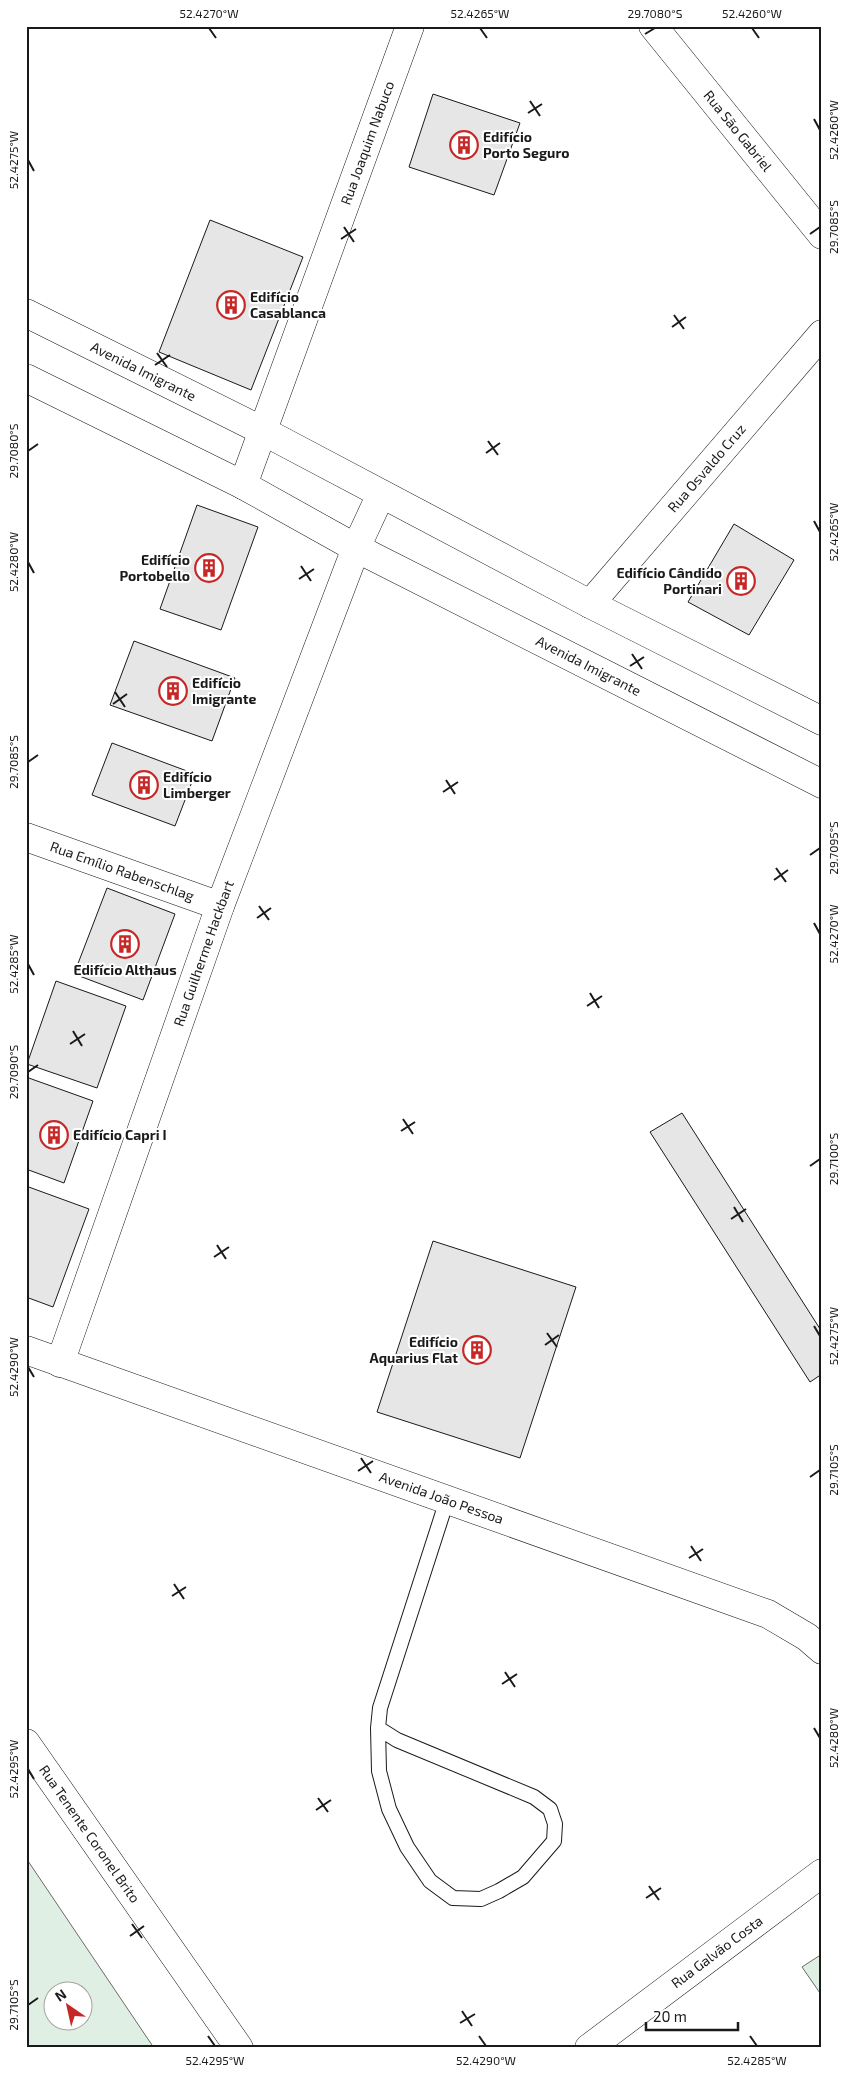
<svg xmlns="http://www.w3.org/2000/svg" width="848" height="2074" font-family="'Exo 2',sans-serif">
<style>
.green{fill:#e0efe3;stroke:#6a6a6a;fill-rule:evenodd}
.building{fill:#e6e6e6;stroke:#1a1a1a}
.lines{fill:none;stroke-linecap:round;stroke-linejoin:round}
.lane-casing{stroke:#1a1a1a;stroke-width:16}
.street-casing{stroke:#1a1a1a;stroke-width:29}
.secondary-casing{stroke:#1a1a1a;stroke-width:29}
.lane{stroke:#fff;stroke-width:14}
.street{stroke:#fff;stroke-width:28}
.secondary{stroke:#fff;stroke-width:28}
.ticks{fill:none;stroke:#1a1a1a;stroke-width:2}
.labels{text-anchor:middle;stroke-width:4;stroke-linejoin:round;paint-order:stroke}
.street-label{font-size:14px;fill:#1a1a1a;stroke:#fff}
.poi-label{font-size:14px;font-weight:bold;fill:#1a1a1a;stroke:#fff;text-anchor:start}
.neatline{fill:none;stroke:#1a1a1a;stroke-width:2}
.ticks-label{font-size:12px;text-anchor:middle;fill:#1a1a1a}
</style>
<rect width="100%" height="100%" fill="#fff"/>
<path class="green" d="M26 1858 154 2048H26ZM52 1992H82V2022H52Z
M822 1954V1996L802 1967Z"/>
<path class="building" d="M433 94 520 123 494 195 409 167Z
M210 220 303 257 251 390 159 352Z
M197 505 258 527 221 630 160 609Z
M734 524 794 560 749 635 688 602Z
M134 641 235 678 212 741 110 705Z
M112 743 195 774 175 826 92 795Z
M107 888 175 914 143 1000 74 974Z
M56 981 126 1006 97 1088 27 1064Z
M26 1077 93 1101 64 1183 26 1169Z
M682 1113 822 1332V1374L810 1382 650 1132Z
M26 1186 89 1209 53 1307 26 1297Z
M433 1241 576 1287 520 1458 377 1412Z"/>
<g class="lines">
<defs>
<path id="lane" d="M378 1728 397 1740 534 1797 550 1809 555 1824 554 1841 523 1877 499 1891 481 1899 453 1898 430 1881 407 1847 389 1809 379 1771 378 1728 380 1708 447 1500"/>
<g id="street">
<path id="s1" d="M653 26 822 235"/>
<path id="s2" d="M243 485 410 26"/>
<path id="s3" d="M590 604 822 334"/>
<path id="s4" d="M26 837 220 906"/>
<path id="s5" d="M60 1363 220 906 356 548 381 494"/>
</g>
<g id="secondary">
<path id="s6" d="M26 313 261 430 590 604 822 721"/>
<path id="s7" d="M26 378 243 485 356 548 822 784"/>
<path id="s8" d="M26 1350 768 1614 807 1637 822 1650"/>
<path id="s9" d="M26 1743 239 2048"/>
<path id="s10" d="M589 2048 822 1873"/>
</g>
</defs>
<use href="#lane" class="lane-casing"/>
<use href="#street" class="street-casing"/>
<use href="#secondary" class="secondary-casing"/>
<use href="#lane" class="lane"/>
<use href="#street" class="street"/>
<use href="#secondary" class="secondary"/>
</g>
<path class="ticks" d="M209 28 216 38M480 28 487 38M752 28 759 38M645 34 655 28M530 101 540 116M528 113 542 104M814 119 820 130M28 160 34 171M344 227 354 242M810 234 820 227M341 239 356 229M674 315 684 329M672 327 686 317M157 353 167 367M155 365 170 355M488 441 498 455M28 451 38 444M486 453 500 443M814 521 820 532M28 562 34 573M301 566 311 581M299 579 314 569M632 654 642 669M630 666 644 657M115 692 125 707M113 704 127 694M28 762 38 755M446 780 455 794M443 792 458 782M810 855 820 848M776 868 786 882M774 880 788 870M259 906 269 920M257 918 271 908M814 923 820 934M28 964 34 975M590 993 599 1008M587 1006 602 996M73 1031 82 1046M70 1044 85 1034M28 1072 38 1065M403 1119 413 1134M401 1131 415 1122M810 1166 820 1159M734 1207 743 1222M731 1219 746 1209M217 1245 226 1259M214 1257 229 1247M814 1326 820 1336M547 1333 557 1347M545 1345 559 1335M28 1367 34 1377M361 1458 371 1473M358 1471 373 1461M810 1477 820 1470M691 1546 701 1561M689 1558 703 1549M174 1584 184 1599M172 1596 186 1587M505 1672 515 1687M502 1684 517 1674M814 1728 820 1738M28 1769 34 1779M318 1798 328 1812M316 1810 331 1800M649 1886 659 1900M646 1898 661 1888M132 1924 142 1938M130 1936 144 1926M28 2005 38 1998M462 2011 472 2026M460 2023 475 2014M208 2036 215 2046M479 2036 486 2046M750 2036 757 2046"/>
<defs>
<symbol id="building-ring" viewBox="-11 -11 22 22"><circle r="9.5" fill="#fff" stroke="#c62828" stroke-width="1.5"/><path d="M-4-6H4V6H1V3H-1V6H-4ZM-2.5-4.3h1.7v1.8h-1.7ZM.8-4.3h1.7v1.8H.8ZM-2.5-1h1.7V.8h-1.7ZM.8-1h1.7V.8H.8Z" fill="#c62828"/></symbol>
</defs>
<g fill-rule="evenodd">
<use href="#building-ring" x="448" y="129" width="32" height="32"/>
<use href="#building-ring" x="215" y="289" width="32" height="32"/>
<use href="#building-ring" x="193" y="552" width="32" height="32"/>
<use href="#building-ring" x="725" y="565" width="32" height="32"/>
<use href="#building-ring" x="157" y="675" width="32" height="32"/>
<use href="#building-ring" x="128" y="769" width="32" height="32"/>
<use href="#building-ring" x="109" y="928" width="32" height="32"/>
<use href="#building-ring" x="38" y="1119" width="32" height="32"/>
<use href="#building-ring" x="461" y="1334" width="32" height="32"/>
</g>
<g class="labels">
<g class="street-label">
<text dy="5" stroke="none"><textPath href="#s1" startOffset="135">Rua São Gabriel</textPath></text>
<text dy="5" stroke="none"><textPath href="#s2" startOffset="364">Rua Joaquim Nabuco</textPath></text>
<text dy="5" stroke="none"><textPath href="#s6" startOffset="131">Avenida Imigrante</textPath></text>
<text dy="5" stroke="none"><textPath href="#s3" startOffset="179">Rua Osvaldo Cruz</textPath></text>
<text dy="5" stroke="none"><textPath href="#s7" startOffset="632">Avenida Imigrante</textPath></text>
<text dy="5" stroke="none"><textPath href="#s4" startOffset="102">Rua Emílio Rabenschlag</textPath></text>
<text dy="5" stroke="none"><textPath href="#s5" startOffset="434">Rua Guilherme Hackbart</textPath></text>
<text dy="5" stroke="none"><textPath href="#s8" startOffset="441">Avenida João Pessoa</textPath></text>
<text dy="5" stroke="none"><textPath href="#s9" startOffset="111">Rua Tenente Coronel Brito</textPath></text>
<text dy="5" stroke="none"><textPath href="#s10" startOffset="160">Rua Galvão Costa</textPath></text>
</g>
<g class="poi-label">
<text x="483" y="142">Edifício<tspan x="483" dy="16">Porto Seguro</tspan></text>
<text x="250" y="302">Edifício<tspan x="250" dy="16">Casablanca</tspan></text>
<text x="190" y="565" text-anchor="end">Edifício<tspan x="190" dy="16">Portobello</tspan></text>
<text x="722" y="578" text-anchor="end">Edifício Cândido<tspan x="722" dy="16">Portinari</tspan></text>
<text x="192" y="688">Edifício<tspan x="192" dy="16">Imigrante</tspan></text>
<text x="163" y="782">Edifício<tspan x="163" dy="16">Limberger</tspan></text>
<text x="125" y="975" text-anchor="middle">Edifício Althaus</text>
<text x="73" y="1140">Edifício Capri I</text>
<text x="458" y="1347" text-anchor="end">Edifício<tspan x="458" dy="16">Aquarius Flat</tspan></text>
</g>
</g>
<rect width="848" height="2074" fill="none" stroke="#ffffff" stroke-width="55"/>
<g transform="translate(68 2006) rotate(326)"><circle r="24" fill="#ffffff" stroke="#a3a3a3"/>
<path d="M0-4L9 19L0 12L-9 19Z" fill="#c62828"/>
<text y="-8" font-size="14" font-weight="bold" text-anchor="middle" fill="#1a1a1a">N</text>
</g>
<path d="M646 2022v8h92v-8" fill="none" stroke="#1a1a1a" stroke-width="2.5"/>
<text x="653" y="2022" font-size="15" fill="#1a1a1a" stroke="#ffffff" stroke-width="4" paint-order="stroke">20 m</text>
<rect x="28" y="28" width="792" height="2018" class="neatline"/>
<g class="ticks-label">
<text x="209" y="18">52.4270°W</text>
<text x="480" y="18">52.4265°W</text>
<text x="655" y="18">29.7080°S</text>
<text x="752" y="18">52.4260°W</text>
<text transform="translate(834 130) rotate(-90)" y="4">52.4260°W</text>
<text transform="translate(14 160) rotate(-90)" y="4">52.4275°W</text>
<text transform="translate(834 227) rotate(-90)" y="4">29.7085°S</text>
<text transform="translate(14 451) rotate(-90)" y="4">29.7080°S</text>
<text transform="translate(834 532) rotate(-90)" y="4">52.4265°W</text>
<text transform="translate(14 562) rotate(-90)" y="4">52.4280°W</text>
<text transform="translate(14 762) rotate(-90)" y="4">29.7085°S</text>
<text transform="translate(834 848) rotate(-90)" y="4">29.7095°S</text>
<text transform="translate(834 934) rotate(-90)" y="4">52.4270°W</text>
<text transform="translate(14 964) rotate(-90)" y="4">52.4285°W</text>
<text transform="translate(14 1072) rotate(-90)" y="4">29.7090°S</text>
<text transform="translate(834 1159) rotate(-90)" y="4">29.7100°S</text>
<text transform="translate(834 1336) rotate(-90)" y="4">52.4275°W</text>
<text transform="translate(14 1367) rotate(-90)" y="4">52.4290°W</text>
<text transform="translate(834 1470) rotate(-90)" y="4">29.7105°S</text>
<text transform="translate(834 1738) rotate(-90)" y="4">52.4280°W</text>
<text transform="translate(14 1769) rotate(-90)" y="4">52.4295°W</text>
<text transform="translate(14 2005) rotate(-90)" y="4">29.7105°S</text>
<text x="215" y="2065">52.4295°W</text>
<text x="486" y="2065">52.4290°W</text>
<text x="757" y="2065">52.4285°W</text>
</g>
</svg>
